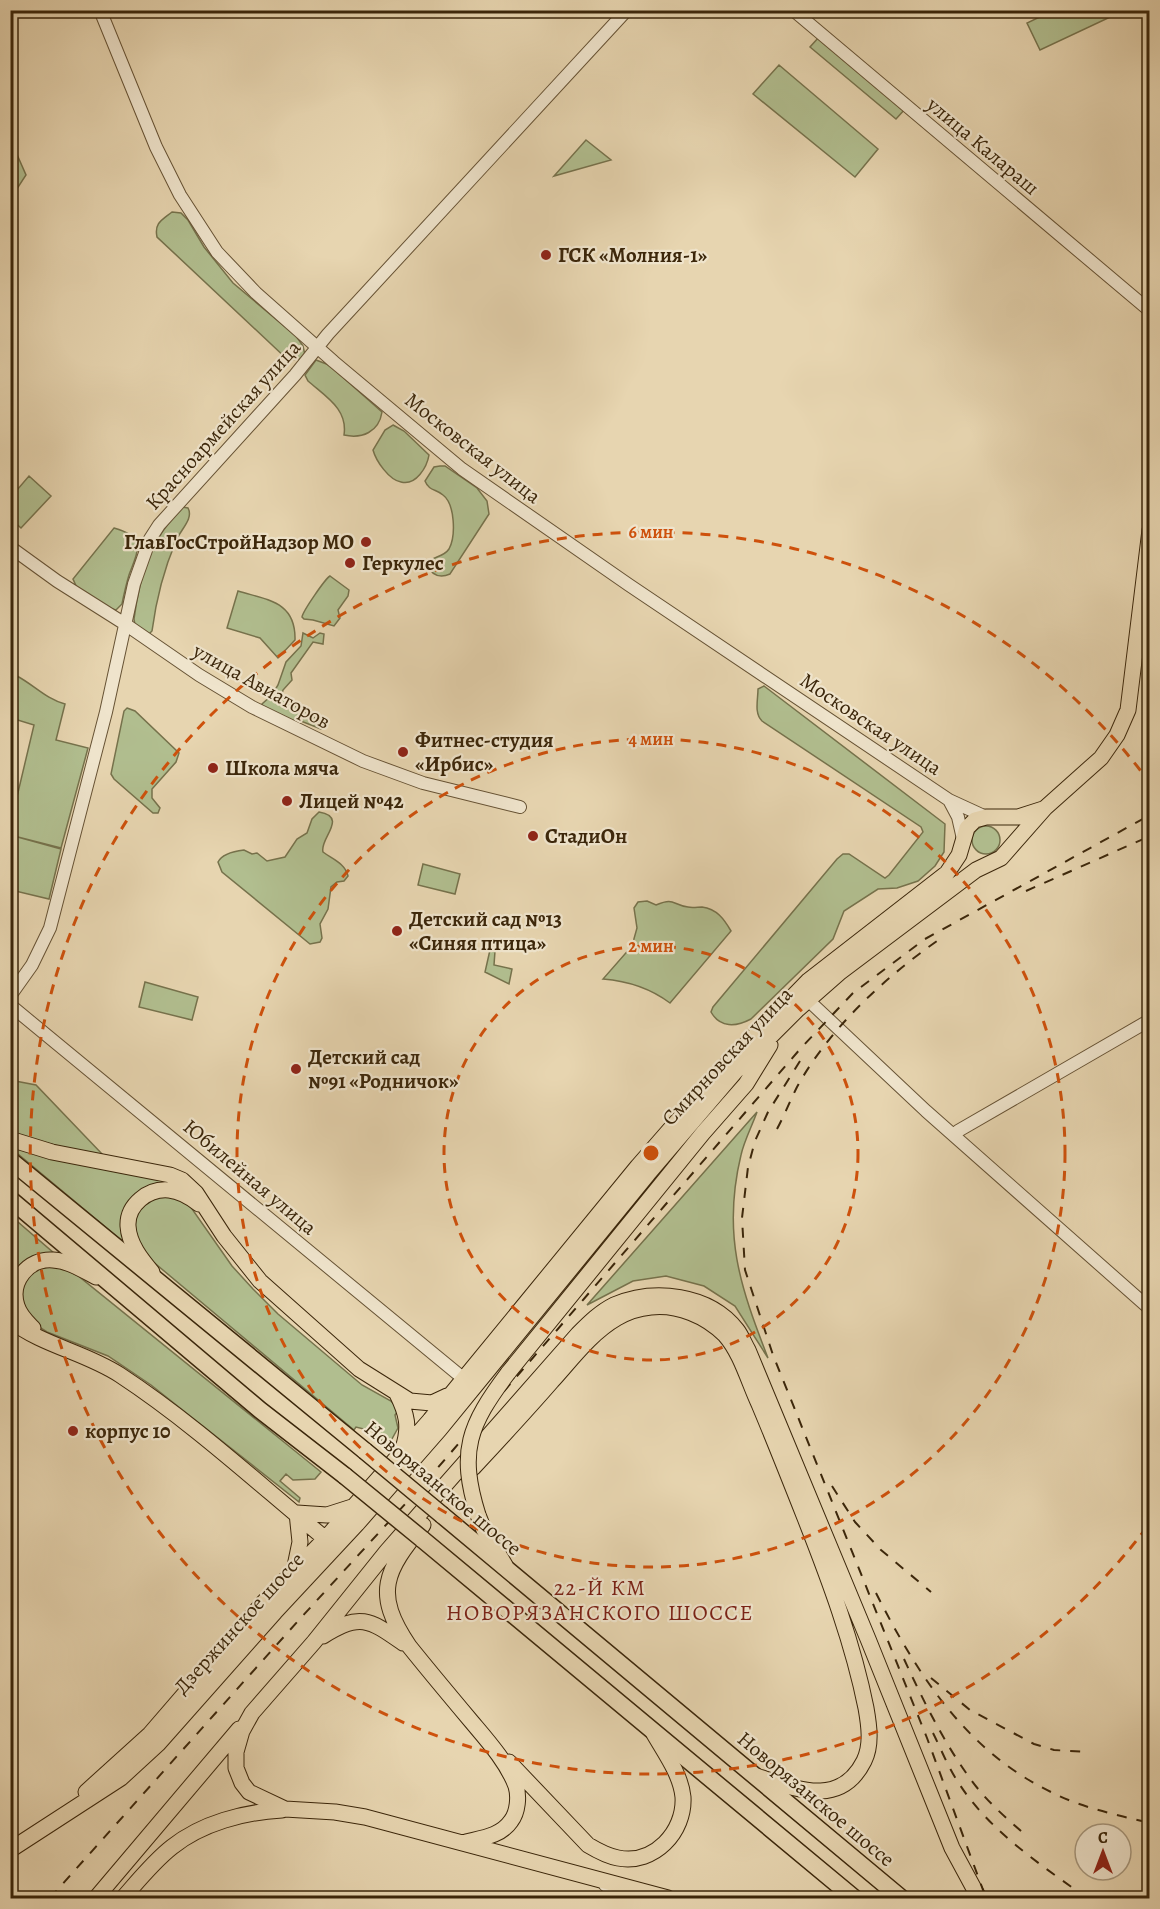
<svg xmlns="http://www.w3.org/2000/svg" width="1160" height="1909" font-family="Alegreya,serif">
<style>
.green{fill:#b1be8f;stroke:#76724c;stroke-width:1.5}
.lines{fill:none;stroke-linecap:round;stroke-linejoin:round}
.minor-casing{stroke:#665234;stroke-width:14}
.major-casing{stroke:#3b260a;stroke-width:17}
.highway-casing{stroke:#3b260a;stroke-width:19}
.minor{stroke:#efe4cc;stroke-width:12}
.major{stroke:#e7d5b0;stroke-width:15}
.highway{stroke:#e7d5b0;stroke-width:16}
.rail{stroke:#3b260a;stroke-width:2;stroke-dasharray:10 10;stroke-linecap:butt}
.major-bridge-casing{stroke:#3b260a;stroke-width:17;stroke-linecap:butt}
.highway-bridge-casing{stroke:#3b260a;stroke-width:19;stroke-linecap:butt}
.major-bridge{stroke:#e7d5b0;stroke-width:15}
.highway-bridge{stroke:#e7d5b0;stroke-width:16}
.ring{fill:none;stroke:#ce510c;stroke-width:3;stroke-dasharray:10 8}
.poi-dot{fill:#8f2418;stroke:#efe4cc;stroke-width:2}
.labels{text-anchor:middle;stroke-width:4.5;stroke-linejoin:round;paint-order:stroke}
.street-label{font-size:21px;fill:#3b260a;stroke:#efe4cc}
.poi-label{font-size:21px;font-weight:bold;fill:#3b260a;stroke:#efe4cc;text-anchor:start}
.neighbourhood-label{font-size:22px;letter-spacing:1.5px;fill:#7a1f14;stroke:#efe4cc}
.centre{fill:#ce510c;stroke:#efe4cc;stroke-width:3}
.ring-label{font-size:18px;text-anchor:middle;font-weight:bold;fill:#ce510c;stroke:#efe4cc;stroke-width:4.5;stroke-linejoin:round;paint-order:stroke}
</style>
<rect width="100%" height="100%" fill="#e7d5b0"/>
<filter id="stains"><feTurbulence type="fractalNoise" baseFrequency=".00333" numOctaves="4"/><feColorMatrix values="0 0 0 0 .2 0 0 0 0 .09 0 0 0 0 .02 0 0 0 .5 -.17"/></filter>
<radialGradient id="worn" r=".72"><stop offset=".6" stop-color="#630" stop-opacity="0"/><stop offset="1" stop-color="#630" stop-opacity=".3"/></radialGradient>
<path class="green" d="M1054 10H1123V11L1040 50 1027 23Z
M819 37 905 109 896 119 810 47Z
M779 65 878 149 855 177 753 94Z
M586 140 611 160 554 176Z
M11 150H15L26 175 11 198Z
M172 212 181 213 188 220 204 247 233 283 296 336 303 346 305 355 300 359 288 360 157 237C154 223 162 220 172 212Z
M316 360 329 365 382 412C379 432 362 439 344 435 348 409 326 397 308 381L305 375Z
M393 425 404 431 429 455C427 467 416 486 401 482 389 480 376 461 373 450L385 430Z
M440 466H445L477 488 487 501 489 514 450 574C439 579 431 574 426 564 432 556 443 558 449 549 456 536 455 504 443 495 436 489 429 491 425 481L434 467Z
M29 476 51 496 21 528 11 519V497Z
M182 507 188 508C194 519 180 530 176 541 164 569 156 601 152 631L148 635 135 625 134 619C140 574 150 541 182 507Z
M114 528C147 537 138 551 129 575 126 585 124 594 122 604L116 610 108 608 77 588 73 579Z
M330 576 349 590 348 596 338 610 340 618 334 626 313 620 304 619 302 617C303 611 325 579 330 576Z
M238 591C267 600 296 601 295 640L278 658 260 638 227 628Z
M303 633 313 638 320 633 324 634 323 644 313 642 291 673 292 680 283 690 281 698 324 723 321 729 301 721 294 723 263 707 262 704 272 695 278 685 286 662 301 646Z
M17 676C34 685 46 699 65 704L56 740 88 748 61 848 14 836 61 849 49 899 11 890V822L34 725 11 718V702Z
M764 686 945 824 944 852 935 866 918 881 897 888 878 889 844 911 833 939 751 1019C736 1027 720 1028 711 1012L713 1007 837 859 843 854H849L885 878 889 875 923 832 921 827 762 721C754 713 758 700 758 689Z
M127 708 135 711 179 753 176 762 152 789V798L160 808 158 813H153L114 779 111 774 124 711Z
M319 812C349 817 319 839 323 852 332 859 345 863 348 876L344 881 337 882 331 887 328 909 320 924 322 938 320 942 310 944 222 872 218 862C222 854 236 851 244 850L252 854 257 853 267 861 285 857 297 839 307 833 312 819Z
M972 840a14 14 0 1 1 28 0a14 14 0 1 1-28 0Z
M423 864 460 874 455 894 418 885Z
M647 901 656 905C675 897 672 905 688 907 692 908 698 907 702 907 717 909 724 919 731 931L670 1003C650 988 628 981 603 979L632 946 637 928 634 908 638 902Z
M490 950 495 951 494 965 512 969 509 984 485 972Z
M145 982 198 997 192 1020 139 1007Z
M10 1080 36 1085 104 1156 102 1157 11 1134Z
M757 1112C752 1126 744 1141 741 1155 722 1234 740 1286 768 1358L735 1306 704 1286 666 1276 633 1281 587 1305Z
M13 1147 168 1181 151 1185 123 1240H121L12 1149Z
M155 1196H175L190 1206 232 1266 253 1289 278 1314 362 1385 391 1401 399 1410 395 1415 398 1428 388 1446 372 1431 356 1427 354 1430 145 1255 134 1237V1215Z
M11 1216 55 1254 11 1282Z
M57 1266 77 1275 321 1472 315 1479 293 1480 286 1474 280 1481 300 1498 299 1502 151 1385 108 1356 47 1332 36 1325 29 1318 20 1297 25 1277 35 1269Z"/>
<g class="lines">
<defs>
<path id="minor" d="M100 10 156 147 180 195 217 252 256 293 334 362 462 469 629 585 949 800 986 817
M793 10 1150 311
M10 547 57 581 125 624 199 675 252 707 363 761 423 783 520 807
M949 800 958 817 963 839
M10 996 32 965 50 928 106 712 134 584 150 539 159 525 295 375 328 334 627 10
M808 1000 926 1111 1150 1309
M10 1005 464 1379
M958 1131 1150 1020
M605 1885 628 1898"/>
<path id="major" d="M10 1139 52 1152 170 1175 182 1180 196 1193 224 1236 260 1281 359 1369 410 1401 432 1403 447 1396
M152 1272C141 1259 129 1244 128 1226 127 1205 148 1188 169 1190 180 1191 190 1197 199 1204
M10 1320C43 1346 85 1352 120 1375 196 1425 263 1488 333 1545
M33 1328C27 1322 20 1316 17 1306 9 1282 28 1258 53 1260 69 1261 83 1270 96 1277
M508 1373 703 1133 746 1084 770 1045
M397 1394C407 1414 410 1427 403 1448
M473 1468C499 1440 526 1411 552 1381 572 1359 591 1333 617 1318 627 1312 640 1308 651 1307 678 1304 706 1316 725 1335 741 1353 749 1383 759 1404 775 1442 790 1480 805 1518 829 1579 853 1643 866 1708 869 1725 872 1745 864 1761 840 1809 794 1788 756 1776
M297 1513 327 1515 352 1507
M478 1515 484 1530 505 1565
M423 1525C385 1571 373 1593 409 1646 429 1671 450 1696 471 1721 487 1740 507 1762 516 1786 519 1796 518 1812 511 1821 501 1836 482 1838 466 1842
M294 1571 300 1542 297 1513
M323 1636C360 1612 370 1620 403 1643
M509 1762 588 1845C598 1851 607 1856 618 1858 654 1865 685 1832 683 1797 681 1775 665 1753 654 1734
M86 1792 150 1734 263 1603 325 1539 430 1420 638 1166 728 1063 808 981 947 873 959 855 967 828 975 820 986 817H1018L1043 809
M10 1850 121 1778 158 1744 275 1612 357 1524 440 1429 648 1174 736 1071 798 1009 839 973 976 870 1001 858 1045 808 1101 758 1117 735 1128 710 1150 530
M96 1898 239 1729
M123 1898C138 1881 154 1861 172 1847 202 1823 244 1812 282 1810
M668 1898 365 1817 335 1812 285 1809 249 1792 242 1783 236 1768V1752L242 1731 252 1713 314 1642 387 1551 578 1334C589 1323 600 1312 614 1305 654 1288 709 1294 737 1330 741 1335 744 1343 748 1350L868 1639 952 1848 979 1898"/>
<path id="highway" d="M10 1160 365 1451
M10 1199 260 1410 345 1476
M442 1515 901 1898
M422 1539 854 1898"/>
</defs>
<use href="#minor" class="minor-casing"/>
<use href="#major" class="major-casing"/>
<use href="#highway" class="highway-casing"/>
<use href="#minor" class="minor"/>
<use href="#major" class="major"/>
<use href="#highway" class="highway"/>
<path class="rail" d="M1026 891 1150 836
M800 1061 768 1112 755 1141 748 1167 742 1218 745 1270 773 1355 927 1738 986 1898
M777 1129C784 1116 790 1101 797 1087 829 1029 883 979 937 941
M832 1486 855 1522 881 1550 931 1592
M876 1593C918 1676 967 1752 1053 1793 1083 1808 1117 1815 1150 1823
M904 1659C923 1700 943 1741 969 1777 985 1800 1007 1819 1028 1837
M931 1678 970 1710 1034 1744 1054 1750 1087 1752
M933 1733C941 1749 948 1767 958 1782 989 1831 1041 1865 1087 1898
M50 1898 298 1621 428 1479 801 1048 853 993 925 939 1150 815"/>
<defs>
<path id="major-bridge" d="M478 1515C458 1451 469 1425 508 1373"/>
<path id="highway-bridge" d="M365 1451 442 1515
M345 1476 422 1539"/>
</defs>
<use href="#major-bridge" class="major-bridge-casing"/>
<use href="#highway-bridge" class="highway-bridge-casing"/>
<use href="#major-bridge" class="major-bridge"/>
<use href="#highway-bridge" class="highway-bridge"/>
</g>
<g class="ring">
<circle cx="651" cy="1153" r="207"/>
<circle cx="651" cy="1153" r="414"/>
<path d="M1147 1527A621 621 0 1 1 1147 779"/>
</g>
<g class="poi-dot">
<circle cx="546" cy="255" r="6"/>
<circle cx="366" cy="542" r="6"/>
<circle cx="350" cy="563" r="6"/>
<circle cx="403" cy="752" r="6"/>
<circle cx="213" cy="768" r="6"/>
<circle cx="287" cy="801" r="6"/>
<circle cx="533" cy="836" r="6"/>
<circle cx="397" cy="931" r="6"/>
<circle cx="296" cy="1069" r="6"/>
<circle cx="73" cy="1431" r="6"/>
</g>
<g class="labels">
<g class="street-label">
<text transform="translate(983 146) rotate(40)" y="7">улица Калараш</text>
<text transform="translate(223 425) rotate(-48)" y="7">Красноармейская улица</text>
<text transform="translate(473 448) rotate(38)" y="7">Московская улица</text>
<text transform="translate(262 686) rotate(29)" y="7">улица Авиаторов</text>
<text transform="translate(871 724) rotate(34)" y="7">Московская улица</text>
<text transform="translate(727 1056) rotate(-47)" y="7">Смирновская улица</text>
<text transform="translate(250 1177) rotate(40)" y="7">Юбилейная улица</text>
<text transform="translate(443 1488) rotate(40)" y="7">Новорязанское шоссе</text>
<text transform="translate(239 1623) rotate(-48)" y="7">Дзержинское шоссе</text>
<text transform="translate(816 1799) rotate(40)" y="7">Новорязанское шоссе</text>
</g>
<g class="poi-label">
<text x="558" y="262">ГСК «Молния-1»</text>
<text x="354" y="549" text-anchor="end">ГлавГосСтройНадзор МО</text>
<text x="362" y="570">Геркулес</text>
<text x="415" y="747">Фитнес-студия<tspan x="415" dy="24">«Ирбис»</tspan></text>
<text x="225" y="775">Школа мяча</text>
<text x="299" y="808">Лицей №42</text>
<text x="545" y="843">СтадиОн</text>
<text x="409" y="926">Детский сад №13<tspan x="409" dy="24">«Синяя птица»</tspan></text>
<text x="308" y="1064">Детский сад<tspan x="308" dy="24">№91 «Родничок»</tspan></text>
<text x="85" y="1438">корпус 10</text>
</g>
<g class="neighbourhood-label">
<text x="600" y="1595">22-Й КМ<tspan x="600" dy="25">НОВОРЯЗАНСКОГО ШОССЕ</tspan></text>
</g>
</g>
<circle cx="651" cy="1153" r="9" class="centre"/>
<g class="ring-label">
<text x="651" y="538">6 мин</text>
<text x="651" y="745">4 мин</text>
<text x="651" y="952">2 мин</text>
</g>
<rect width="1160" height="1909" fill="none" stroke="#e7d5b0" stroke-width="36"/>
<rect x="12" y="12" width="1136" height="1885" fill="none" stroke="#3b260a" stroke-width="3"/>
<rect x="18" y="18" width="1124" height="1873" fill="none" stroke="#3b260a" stroke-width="1.5"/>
<g transform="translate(1103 1852)"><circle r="28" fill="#efe4cc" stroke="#a7987e" stroke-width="1.5"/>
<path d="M0-4.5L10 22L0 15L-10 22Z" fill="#8f2418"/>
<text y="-9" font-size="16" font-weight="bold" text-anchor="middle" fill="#3b260a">С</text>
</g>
<rect width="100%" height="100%" filter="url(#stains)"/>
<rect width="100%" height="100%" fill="url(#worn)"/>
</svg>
